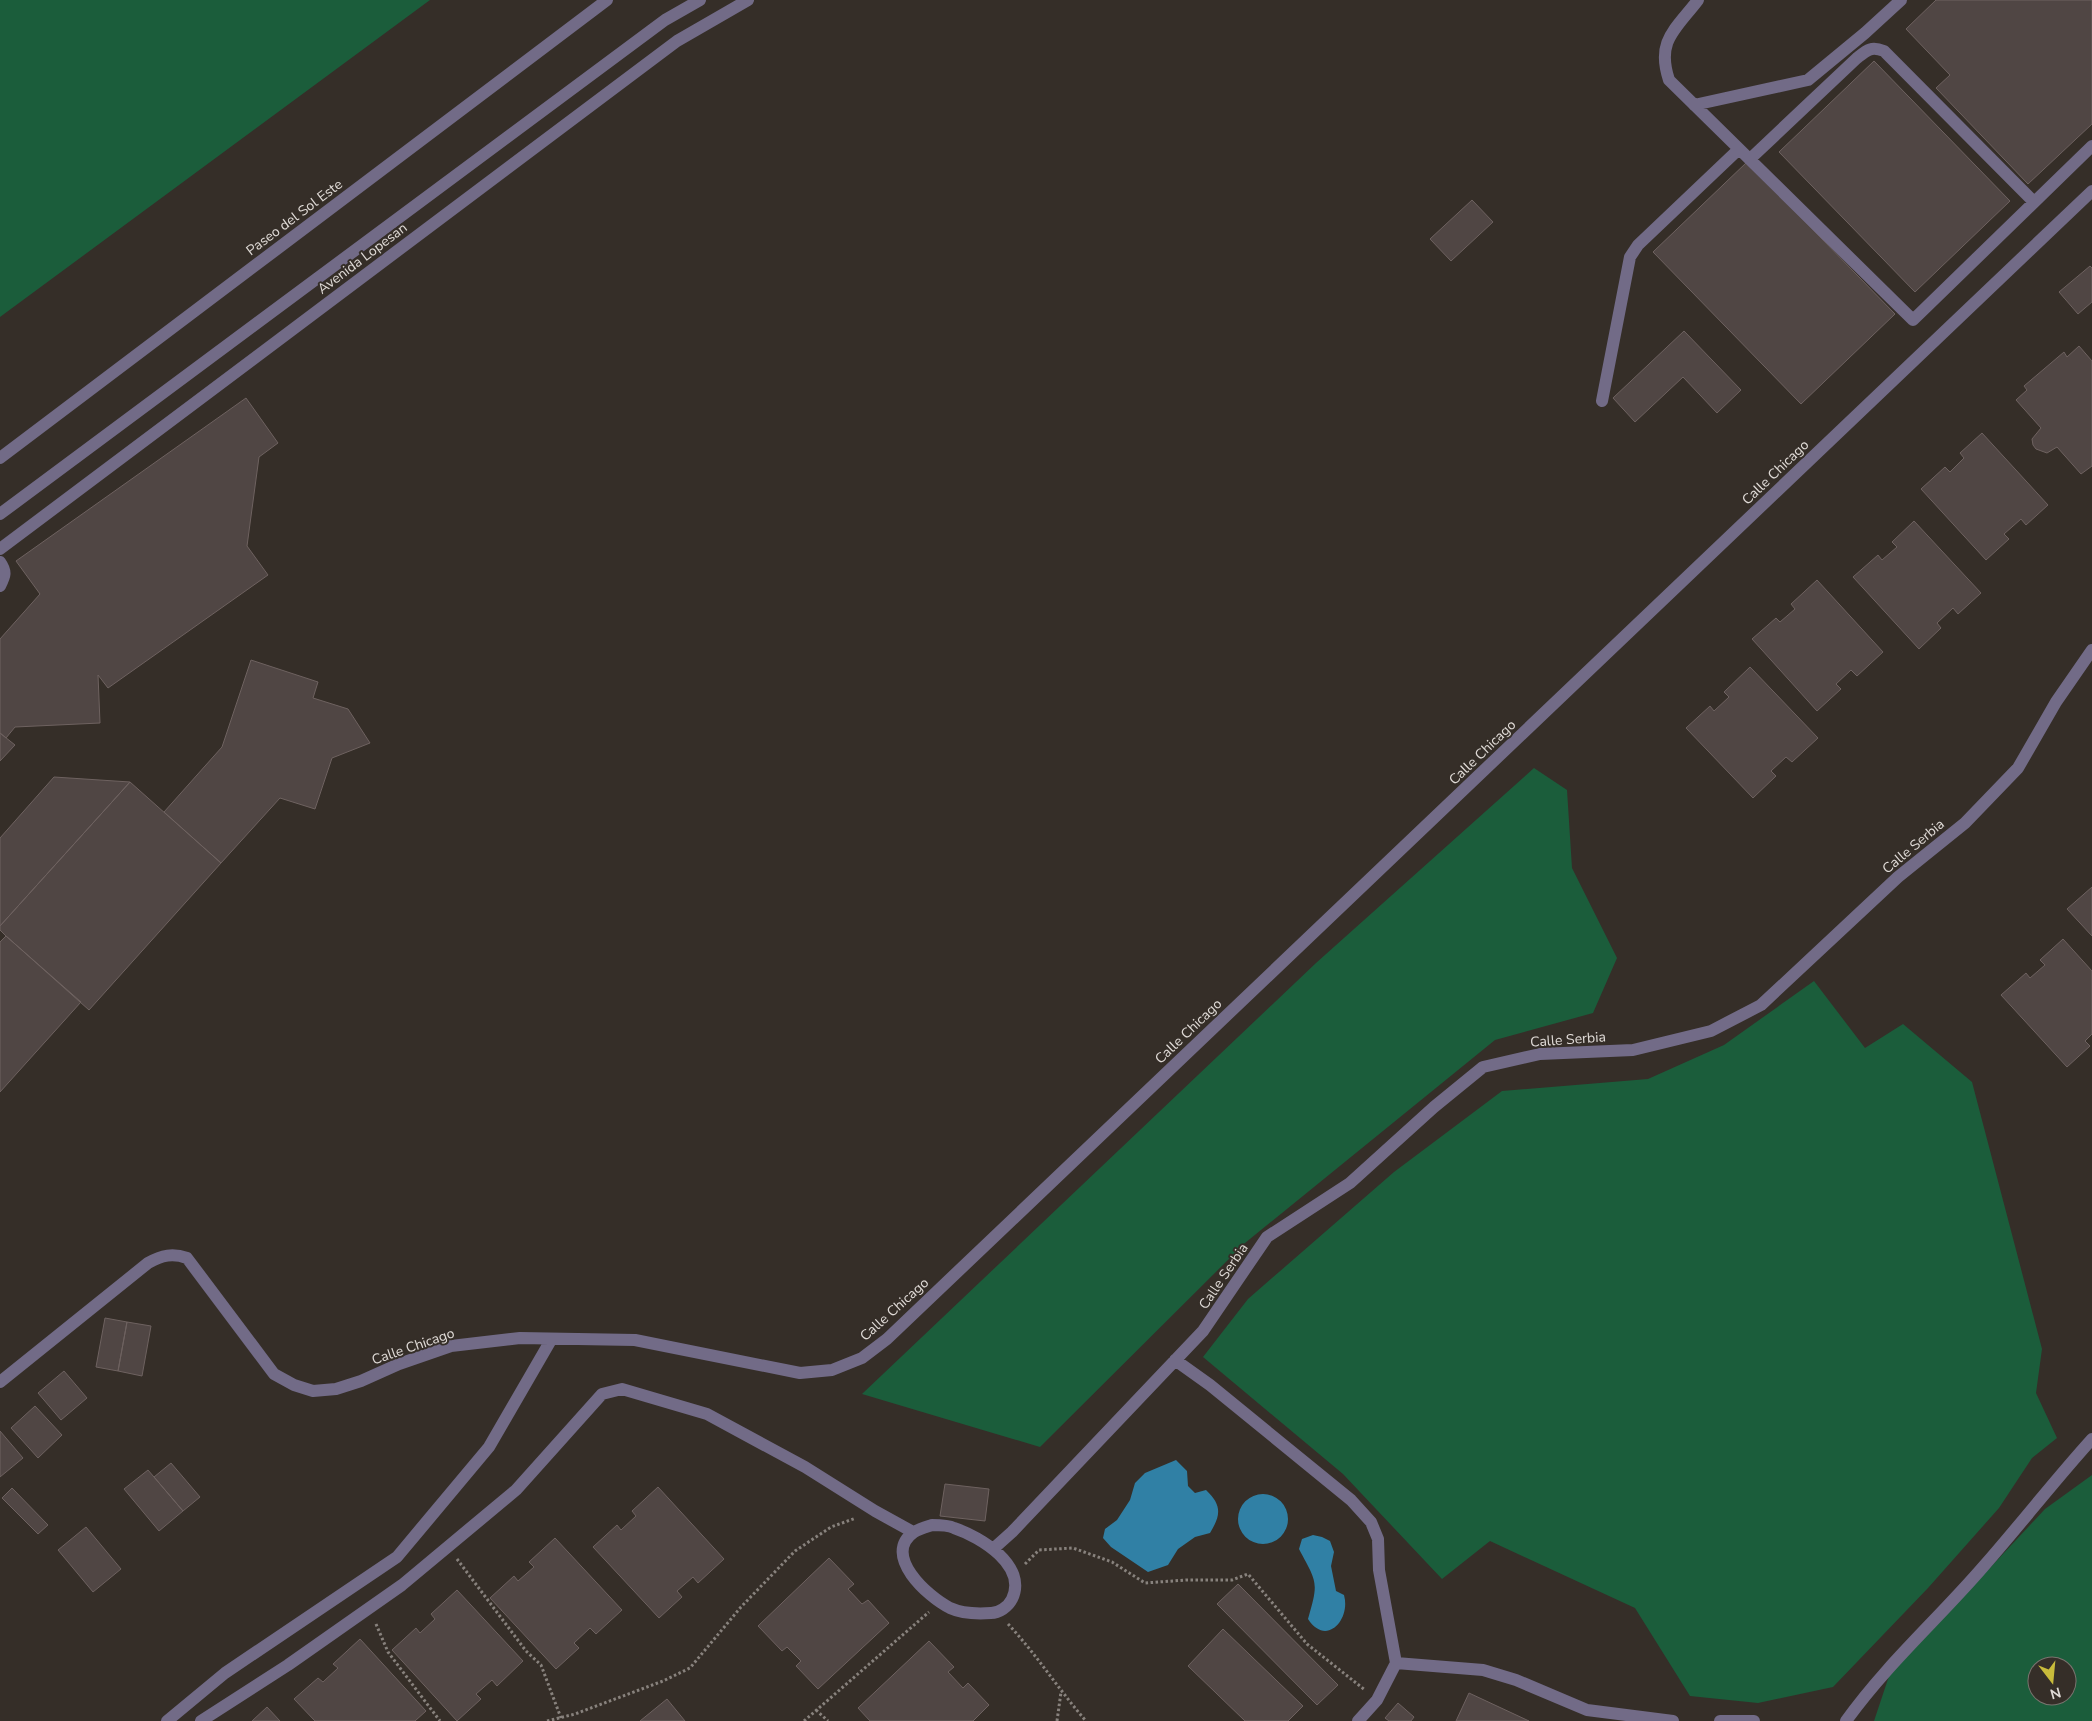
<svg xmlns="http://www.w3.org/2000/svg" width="2092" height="1721" font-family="'Nunito Sans',sans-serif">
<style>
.green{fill:#1b5d3b;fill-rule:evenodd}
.water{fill:#3080a5}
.building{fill:#504644;stroke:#6e6260}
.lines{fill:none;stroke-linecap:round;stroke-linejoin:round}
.path{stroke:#88827d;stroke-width:3;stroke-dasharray:2.5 2.5;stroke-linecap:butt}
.minor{stroke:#726b87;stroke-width:12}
.labels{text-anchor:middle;stroke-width:4;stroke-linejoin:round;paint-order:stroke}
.street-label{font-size:14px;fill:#e0dbd7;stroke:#352e28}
</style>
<rect width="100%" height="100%" fill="#352e28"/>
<path class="green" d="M0 0H430L0 317Z
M1534 768 1567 790 1572 868 1617 958 1593 1013 1495 1040 1245 1243 1040 1447 862 1394 1316 963Z
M1814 981 1865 1048 1903 1024 1972 1082 2042 1349 2036 1393 2057 1438 2032 1458 1999 1508 1928 1588 1833 1687 1758 1703 1690 1696 1635 1608 1490 1541 1442 1579 1343 1474 1203 1357 1248 1299 1394 1172 1502 1091 1648 1079 1724 1045Z
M2092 1475V1721H1874L1889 1676 2045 1509ZM2037 1666H2067V1696H2037Z"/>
<path class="water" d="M1176 1460 1187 1471 1188 1486 1195 1493 1206 1490C1222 1505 1221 1515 1210 1533L1195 1537 1178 1549 1168 1565 1148 1572 1111 1547 1103 1538 1105 1529 1117 1520 1130 1500 1135 1483 1145 1473Z
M1238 1519a25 25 0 1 1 50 0a25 25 0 1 1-50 0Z
M1313 1535 1322 1537 1330 1541 1334 1552 1331 1566 1336 1591 1344 1595C1351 1620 1326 1647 1308 1619 1319 1581 1317 1583 1299 1549L1302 1539Z"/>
<path class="building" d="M1936 0H2092V124L2028 184 1936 88 1950 75 1906 29Z
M1874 61 2010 201 1915 292 1779 152Z
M1747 162 1895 314 1801 404 1653 252Z
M1472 200 1493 222 1451 261 1430 239Z
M2090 266 2092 268V302L2078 314 2059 292Z
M1684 331 1741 390 1717 413 1683 377 1635 422 1613 398Z
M2079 346 2092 361V466L2081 474 2057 447 2047 453 2036 449 2033 445 2032 439 2041 428 2016 400 2027 390 2024 386 2064 352 2067 357Z
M246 398 278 443 259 457 247 546 268 575 108 688 98 675 100 723 15 727 6 738 0 733V639L40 594 16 561Z
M1982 433 2048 505 2026 525 2021 519 2004 534 2009 539 1986 560 1921 489 1945 467 1950 472 1964 458 1960 453Z
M1914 521 1981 593 1958 614 1953 608 1937 623 1941 628 1919 649 1853 577 1878 555 1882 560 1897 547 1892 542Z
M1817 580 1883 652 1857 676 1851 670 1836 684 1841 689 1817 711 1752 639 1776 618 1780 622 1795 609 1791 604Z
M251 660 318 682 313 698 348 709 370 743 332 758 315 809 280 798 221 863 164 812 222 747Z
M1750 667 1818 738 1792 762 1786 757 1771 771 1776 776 1753 798 1686 728 1710 706 1714 711 1729 697 1724 692Z
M0 733 15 745 0 761Z
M54 777 130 782 0 926V838Z
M130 782 221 863 89 1010 6 936 0 930V926Z
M2092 887V936L2067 909Z
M6 936 81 1002 0 1092V942Z
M2063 939 2092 971V1034L2085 1041 2090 1046 2067 1067 2001 995 2026 973 2030 978 2045 965 2040 960Z
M105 1318 127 1322 118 1371 96 1367Z
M127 1322 151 1326 142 1376 118 1371Z
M64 1371 87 1398 61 1420 38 1393Z
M35 1406 62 1435 38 1458 11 1428Z
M0 1431 23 1458 0 1477Z
M171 1463 200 1497 183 1511 154 1477Z
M148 1470 183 1511 159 1531 124 1489Z
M945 1484 989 1489 985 1521 940 1516Z
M658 1487 724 1559 698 1583 693 1577 677 1591 682 1597 659 1618 593 1547 617 1525 621 1530 636 1516 632 1511Z
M12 1488 48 1525 38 1534 2 1498Z
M86 1527 121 1569 93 1592 58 1550Z
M555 1538 622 1610 596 1634 590 1628 574 1643 579 1648 556 1669 490 1598 514 1576 518 1581 534 1567 529 1562Z
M829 1558 854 1584 848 1589 862 1604 868 1600 889 1623 818 1689 796 1666 801 1661 787 1647 782 1651 758 1626Z
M1238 1584 1338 1685 1317 1705 1217 1604Z
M457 1590 523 1661 497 1686 492 1680 476 1694 481 1699 457 1721 392 1650 416 1628 420 1633 435 1619 431 1614Z
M1223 1629 1303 1706 1288 1721H1245L1188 1666Z
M360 1639 426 1711 415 1721H315L294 1699 318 1678 323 1682 338 1668 333 1664Z
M929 1641 954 1667 948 1672 963 1688 968 1683 989 1705 973 1721H870L858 1708Z
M1469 1693 1529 1721H1456Z
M667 1699 685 1721H640Z
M1398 1703 1414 1717 1411 1721H1389L1385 1718Z
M267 1707 280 1721H252Z"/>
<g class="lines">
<path class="path" d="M457 1559 526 1651 541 1665 561 1718
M1025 1564 1039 1550 1073 1548 1112 1562 1145 1583 1186 1580H1232L1248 1574 1307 1644 1365 1690
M376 1624 388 1652 440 1721
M1008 1624C1037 1655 1059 1690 1086 1721
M816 1710 828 1721
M547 1721 575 1714 663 1681 690 1668 741 1607 795 1551 831 1527 856 1518
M804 1721 929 1612
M1057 1721 1061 1692"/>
<path class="minor" d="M1698 0C1675 30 1656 41 1669 80L1913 320 2092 146
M1694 105 1808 80 1865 33 1901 0
M1750 159 1857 58C1867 50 1871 46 1884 51L2034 202
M1602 401 1630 257 1638 245 1739 149
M0 458 607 0
M0 514 665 20 700 0
M0 549 677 41 748 0
M0 562C7 572 5 576 0 586
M1175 1360 1210 1385 1351 1500 1371 1522 1378 1539 1379 1570 1396 1663 1377 1700 1358 1721
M0 1382 148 1263C162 1255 173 1253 187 1258L274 1374 294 1385 313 1391 336 1389 361 1381 399 1364 451 1346 520 1338 635 1340 800 1373 832 1370 862 1358 887 1339 2092 191
M932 1525C939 1525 948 1525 954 1528 981 1537 1028 1566 1012 1599 1008 1607 999 1613 991 1613 977 1614 963 1614 950 1608 928 1597 881 1555 914 1532 919 1529 926 1527 932 1525Z
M993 1549 1012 1532 1203 1331 1267 1237 1350 1183 1434 1107 1483 1067 1540 1054 1633 1050 1711 1031 1761 1005 1898 877 1965 823 2018 768 2056 702 2092 650
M1396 1663 1483 1670 1516 1680 1587 1710 1673 1721
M167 1721 225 1673 397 1557 489 1447 551 1340
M201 1721 288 1665 402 1585 516 1490 602 1394 622 1389 707 1414 805 1467 875 1511 913 1532
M1720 1721H1754
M1846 1721C1886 1665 1938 1619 1983 1567 2020 1525 2054 1481 2092 1439"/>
</g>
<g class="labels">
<g class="street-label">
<text transform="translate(294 217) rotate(-37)" y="5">Paseo del Sol Este</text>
<text transform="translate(362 258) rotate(-37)" y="5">Avenida Lopesan</text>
<text transform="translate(1775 472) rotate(-44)" y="5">Calle Chicago</text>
<text transform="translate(1482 752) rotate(-44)" y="5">Calle Chicago</text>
<text transform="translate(1913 846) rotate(-40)" y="5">Calle Serbia</text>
<text transform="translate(1188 1031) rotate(-44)" y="5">Calle Chicago</text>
<text transform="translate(1568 1039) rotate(-4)" y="5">Calle Serbia</text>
<text transform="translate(1223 1276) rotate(-56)" y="5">Calle Serbia</text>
<text transform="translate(894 1309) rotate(-42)" y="5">Calle Chicago</text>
<text transform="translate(413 1346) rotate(-19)" y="5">Calle Chicago</text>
</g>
</g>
<g transform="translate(2052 1681) rotate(164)"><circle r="24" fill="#352e28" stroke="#79736e"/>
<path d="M0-4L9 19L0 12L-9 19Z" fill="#c8bb3b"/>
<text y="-8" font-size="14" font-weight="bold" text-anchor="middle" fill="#e0dbd7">N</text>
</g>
</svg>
